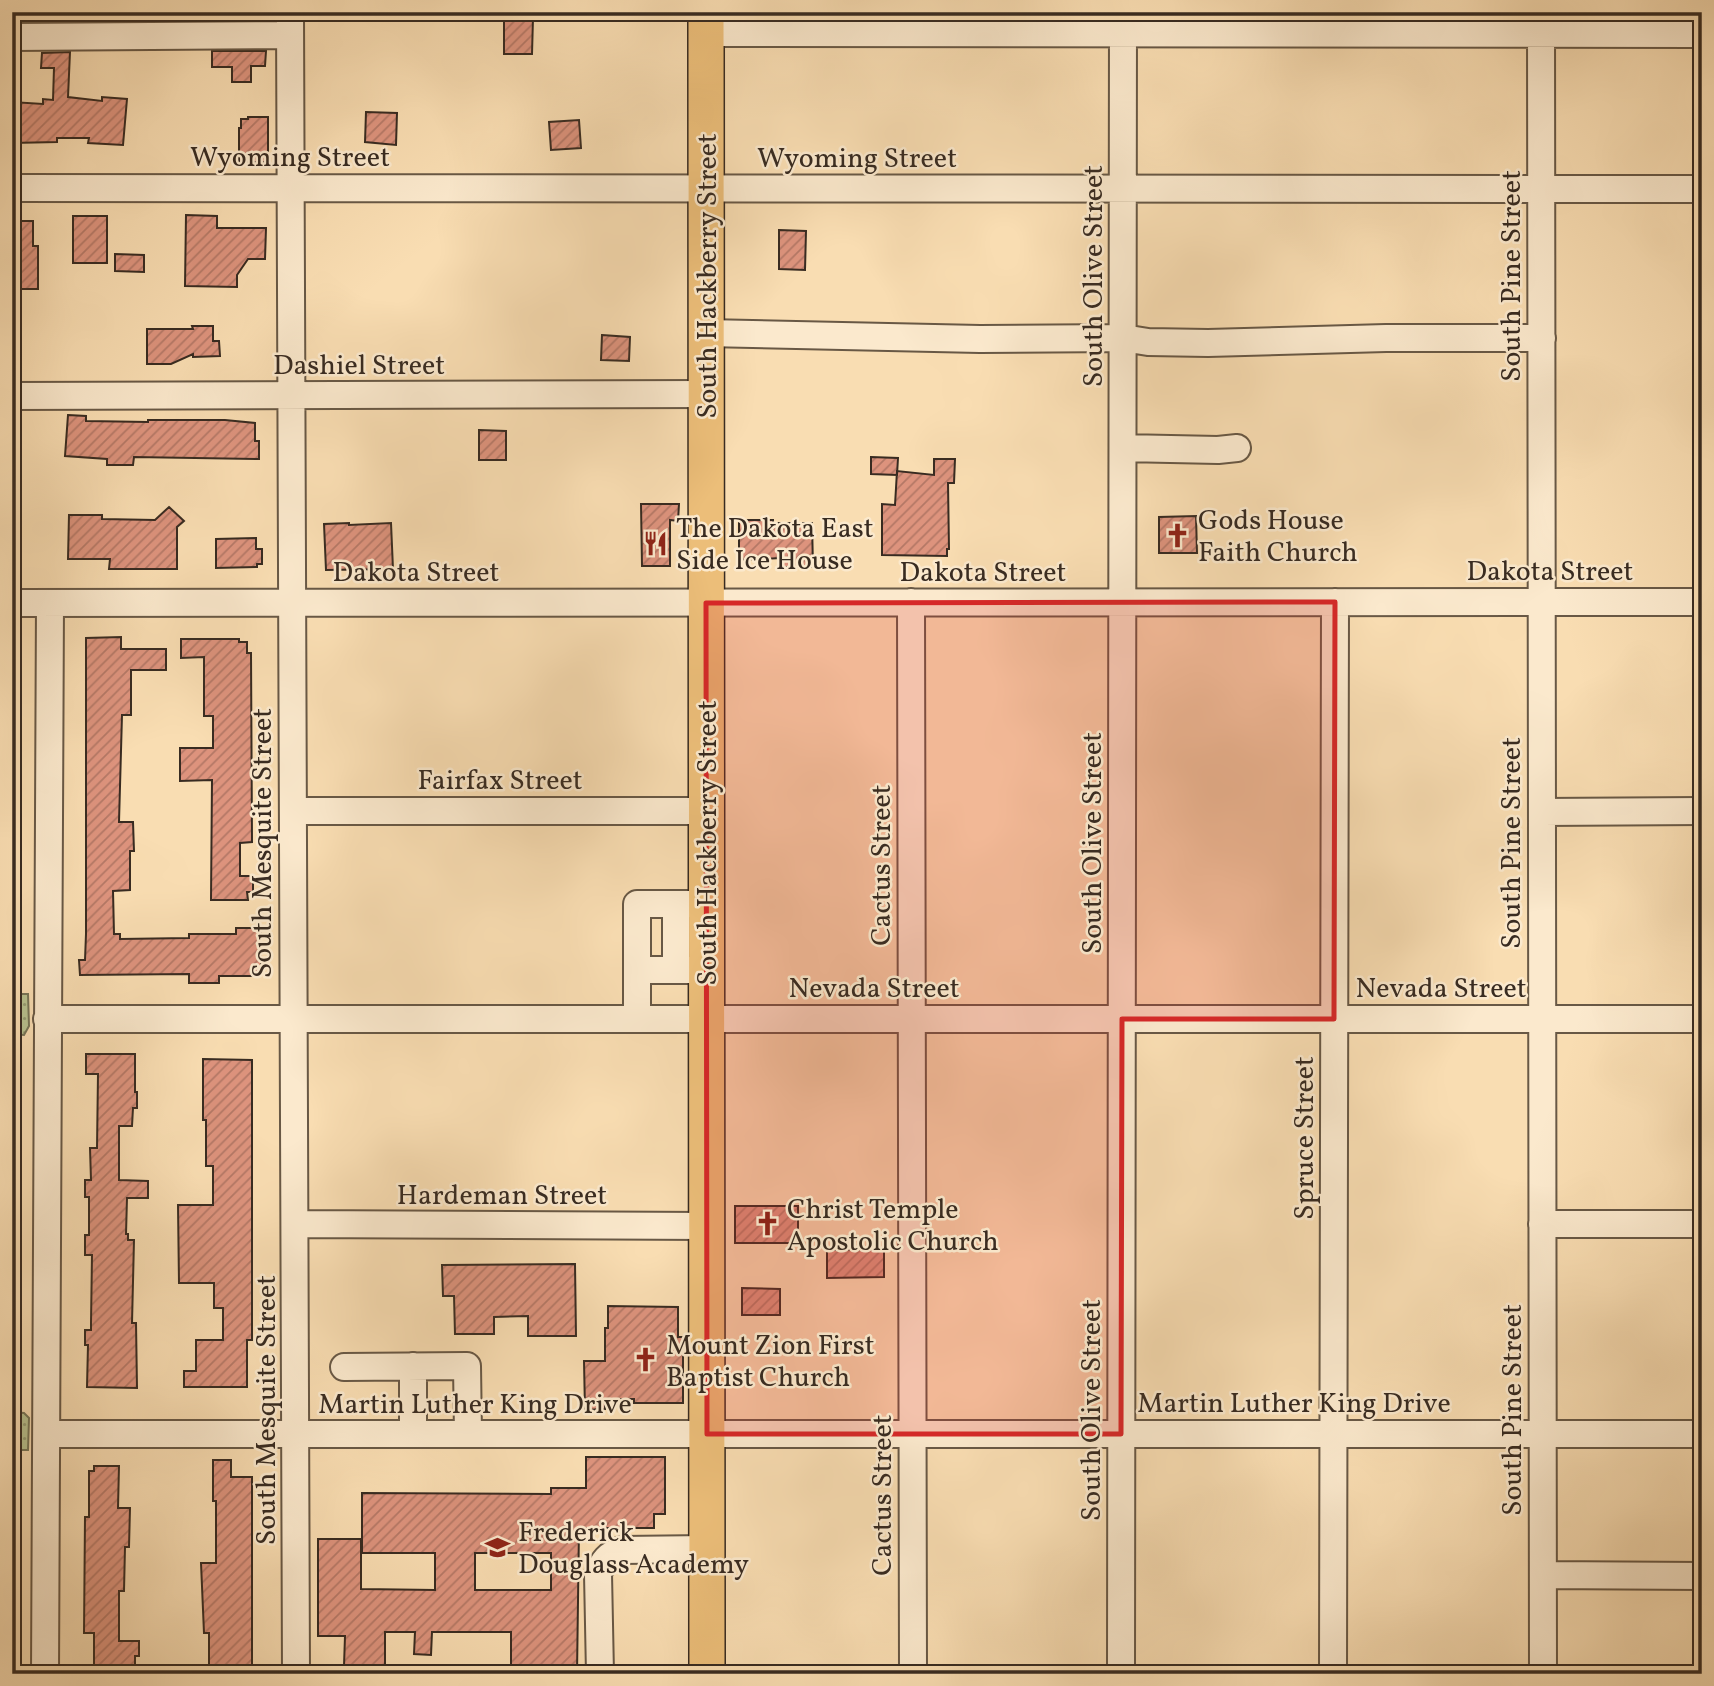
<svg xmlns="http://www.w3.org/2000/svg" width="1714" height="1686" font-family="Vollkorn,serif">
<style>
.grass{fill:url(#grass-dots);stroke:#787658;stroke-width:2}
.building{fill:url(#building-hatch);stroke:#382b21;stroke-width:2;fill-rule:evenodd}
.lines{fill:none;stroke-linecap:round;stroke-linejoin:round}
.minor-casing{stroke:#685845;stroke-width:30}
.major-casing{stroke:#382b21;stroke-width:38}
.minor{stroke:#fbe9cd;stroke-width:26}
.major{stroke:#ecbe79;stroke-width:35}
.marked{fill:#d62828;fill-opacity:0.2;stroke:#d62828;stroke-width:5;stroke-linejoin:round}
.labels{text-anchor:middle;stroke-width:5;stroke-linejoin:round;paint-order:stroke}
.street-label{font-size:28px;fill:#382b21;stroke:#fbe9cd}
.poi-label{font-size:28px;fill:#382b21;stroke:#fbe9cd;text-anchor:start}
</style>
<defs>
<pattern id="grass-dots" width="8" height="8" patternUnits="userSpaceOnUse" patternTransform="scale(1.75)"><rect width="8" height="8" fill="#b8c290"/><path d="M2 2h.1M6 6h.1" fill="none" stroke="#979e75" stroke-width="1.8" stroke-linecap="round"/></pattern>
<pattern id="building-hatch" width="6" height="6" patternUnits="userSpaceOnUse" patternTransform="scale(1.75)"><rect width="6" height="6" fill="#dd937d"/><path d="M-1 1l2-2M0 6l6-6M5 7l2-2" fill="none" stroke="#b47866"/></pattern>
</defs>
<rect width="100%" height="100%" fill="#f9ddb2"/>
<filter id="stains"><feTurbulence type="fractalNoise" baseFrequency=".00286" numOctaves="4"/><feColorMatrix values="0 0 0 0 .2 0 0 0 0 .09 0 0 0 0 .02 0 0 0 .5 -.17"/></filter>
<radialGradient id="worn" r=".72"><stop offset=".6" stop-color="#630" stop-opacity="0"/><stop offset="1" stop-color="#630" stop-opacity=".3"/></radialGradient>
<path class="grass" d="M12 994H28L29 1026 24 1035 12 1034Z
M12 1412 24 1413 29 1418 28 1450H12Z"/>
<path class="building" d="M212 12H245V20H212Z
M504 17 533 18 532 54H504Z
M212 51H266L265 66H251V82H232V67H212Z
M70 52 68 97 102 101V97L127 99 123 145 88 143 89 138H57V142L12 143V102L43 104V99L53 100 54 68H41L42 53Z
M366 112 397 113 396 145 365 142Z
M248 117H268V162H239V128H241V119H248Z
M579 120 581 148 551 150 549 122Z
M186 215 217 216V228H266L265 259H248L237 275V287L185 286Z
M73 216H107V263H73Z
M12 221H33V246H38V289H12Z
M779 230 806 231 805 270 779 269Z
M115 254 144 255V272L115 271Z
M192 326H213V341H219L220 356 193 357V354L171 364H147V329H193Z
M602 335 630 337 629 361 601 360Z
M68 415 86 416V421L148 422V420H225L255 423V441H259V459L134 457 133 465H107V459L65 456Z
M479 430 506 431V460H479Z
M871 457 898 458 897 475 871 474Z
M934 459H955L954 483H948L949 549H947V556L882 555V504L895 505 897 471 934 475Z
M641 504H679L678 521 670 520V566H642Z
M169 507 184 521 177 527V569H109L110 559H68L69 515H102V519L155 520Z
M1196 516 1197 553H1159V517Z
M739 520H773V523H812L813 567H781V558L739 560Z
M349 523V525L391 523 393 569 326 570 324 524Z
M256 538V549H262V564H257V567L216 568V539Z
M121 637V649H166V670H131V715H122L119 822H133L134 851H130V890L113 891 114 934H120V939L189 938V934H236V928H261V973H252V976H219V983H189V974L80 975 79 960H85L86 934V638Z
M181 639H239V642H247V653H251L252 842 240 843V876H253V892H247L248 900H211L212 780 180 781V748H213V716H204V657L181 658Z
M86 1054H135V1092H137V1108H133L132 1126H119V1180L148 1181V1198H127L126 1234H128V1240H134L132 1323H136L137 1388 87 1387 88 1345H85V1330H91V1323L92 1255H85V1235H89V1197H85V1180H91L90 1148H97L98 1074H86Z
M203 1059 252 1060V1340H247V1387H184V1371H196V1340H223V1308H214V1283H179L178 1205H213V1166H206V1120H203Z
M735 1206H798V1243H735Z
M884 1249V1277L827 1278V1250Z
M575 1264 576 1336H528V1316L494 1317V1334H455L454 1296H443L442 1265Z
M742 1288 780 1289V1315H742Z
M608 1306 678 1307V1337H683V1403H634V1399H605V1409L585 1410 584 1361H605V1328H608Z
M586 1457H665V1514H654V1528H579L577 1674H511V1632H432L431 1655 414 1654 415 1632H385V1670L356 1669V1666H344L345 1636H318V1539H361V1589L435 1590V1553H362V1493L551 1494V1488H586ZM475 1553H551V1590H475Z
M213 1460H231V1477H252V1674H219L209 1668V1633H204L201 1563H216V1501H213Z
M94 1466H119L118 1508H130L129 1547H125L124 1591H119V1641H139V1656H135V1674L94 1672V1633H84L85 1517H89V1471H94Z"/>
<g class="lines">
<defs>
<path id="minor" d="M290 12 296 1674
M1541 12 1543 1674
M706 33 1702 34
M12 37 290 35
M12 188 1702 189
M706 333 980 339 1123 338 1148 342 1208 343 1386 338H1542
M12 396 706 394
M1123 448 1218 450 1237 448
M911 602 913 1674
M12 603 1702 602
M293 811H707
M1542 812 1702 811
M676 904V970
M637 970H707
M47 1019H1702
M637 1019V904H707
M296 1224 707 1226
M1542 1224H1702
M344 1367 467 1366 468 1434
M47 1434H1702
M413 1434V1366
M1543 1575 1702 1576
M45 1674 50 603
M600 1674 598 1574C603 1561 608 1554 622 1550L707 1549
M1121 1674 1123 12
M1333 1674 1335 602"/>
<path id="major" d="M706 12 707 1674"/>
</defs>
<use href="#minor" class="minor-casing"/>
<use href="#major" class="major-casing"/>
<use href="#minor" class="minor"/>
<use href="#major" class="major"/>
</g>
<path class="marked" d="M1335 602 1334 1019H1122L1121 1434H707L706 603Z"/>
<defs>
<symbol id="church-bare" viewBox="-9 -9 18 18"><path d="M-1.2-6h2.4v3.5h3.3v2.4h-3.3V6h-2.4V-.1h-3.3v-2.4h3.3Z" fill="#8f2418" stroke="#fbe9cd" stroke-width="2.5" paint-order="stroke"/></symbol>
<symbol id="restaurant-bare" viewBox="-9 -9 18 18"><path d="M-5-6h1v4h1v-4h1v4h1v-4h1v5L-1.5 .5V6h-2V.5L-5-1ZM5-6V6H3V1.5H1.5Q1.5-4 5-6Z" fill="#8f2418" stroke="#fbe9cd" stroke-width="2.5" paint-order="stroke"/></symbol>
<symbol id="school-bare" viewBox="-9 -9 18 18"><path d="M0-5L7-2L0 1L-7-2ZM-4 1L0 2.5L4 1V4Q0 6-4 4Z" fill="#8f2418" stroke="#fbe9cd" stroke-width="2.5" paint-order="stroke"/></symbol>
</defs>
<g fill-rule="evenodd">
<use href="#church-bare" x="1160" y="518" width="35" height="35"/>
<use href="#restaurant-bare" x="638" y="526" width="35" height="35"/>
<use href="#church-bare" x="750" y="1206" width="35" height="35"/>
<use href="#church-bare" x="628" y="1342" width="35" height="35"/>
<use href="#school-bare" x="480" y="1530" width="35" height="35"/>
</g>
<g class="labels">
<g class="street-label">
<text x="290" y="166">Wyoming Street</text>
<text x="857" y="167">Wyoming Street</text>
<text transform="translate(706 276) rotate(-90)" y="10">South Hackberry Street</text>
<text transform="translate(1092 276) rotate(-90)" y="10">South Olive Street</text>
<text transform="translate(1510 276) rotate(-90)" y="10">South Pine Street</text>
<text x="359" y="374">Dashiel Street</text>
<text x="1550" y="580">Dakota Street</text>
<text x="416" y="581">Dakota Street</text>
<text x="983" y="581">Dakota Street</text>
<text x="500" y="789">Fairfax Street</text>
<text transform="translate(261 843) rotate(-90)" y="10">South Mesquite Street</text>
<text transform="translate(706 843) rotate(-90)" y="10">South Hackberry Street</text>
<text transform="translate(1091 843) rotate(-90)" y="10">South Olive Street</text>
<text transform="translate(1510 843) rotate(-90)" y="10">South Pine Street</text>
<text transform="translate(880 865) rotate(-90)" y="10">Cactus Street</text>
<text x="874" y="997">Nevada Street</text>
<text x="1441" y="997">Nevada Street</text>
<text transform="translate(1303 1138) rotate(-90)" y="10">Spruce Street</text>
<text x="502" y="1204">Hardeman Street</text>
<text x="1294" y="1412">Martin Luther King Drive</text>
<text x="475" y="1413">Martin Luther King Drive</text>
<text transform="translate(265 1410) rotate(-90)" y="10">South Mesquite Street</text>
<text transform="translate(1090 1410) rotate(-90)" y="10">South Olive Street</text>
<text transform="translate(1511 1410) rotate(-90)" y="10">South Pine Street</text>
<text transform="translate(881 1495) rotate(-90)" y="10">Cactus Street</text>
</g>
<g class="poi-label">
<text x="1198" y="529">Gods House<tspan x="1198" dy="32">Faith Church</tspan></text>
<text x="676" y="537">The Dakota East<tspan x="676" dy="32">Side Ice House</tspan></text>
<text x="787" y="1218">Christ Temple<tspan x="787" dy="32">Apostolic Church</tspan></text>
<text x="666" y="1354">Mount Zion First<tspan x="666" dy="32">Baptist Church</tspan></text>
<text x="518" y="1541">Frederick<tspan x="518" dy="32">Douglass Academy</tspan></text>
</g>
</g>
<rect width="1714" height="1686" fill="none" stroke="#f9ddb2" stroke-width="42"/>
<rect x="14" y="14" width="1686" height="1658" fill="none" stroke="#382b21" stroke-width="3.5"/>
<rect x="21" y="21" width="1672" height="1644" fill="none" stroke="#382b21" stroke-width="2"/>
<rect width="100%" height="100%" filter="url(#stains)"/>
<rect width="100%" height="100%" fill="url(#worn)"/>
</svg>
